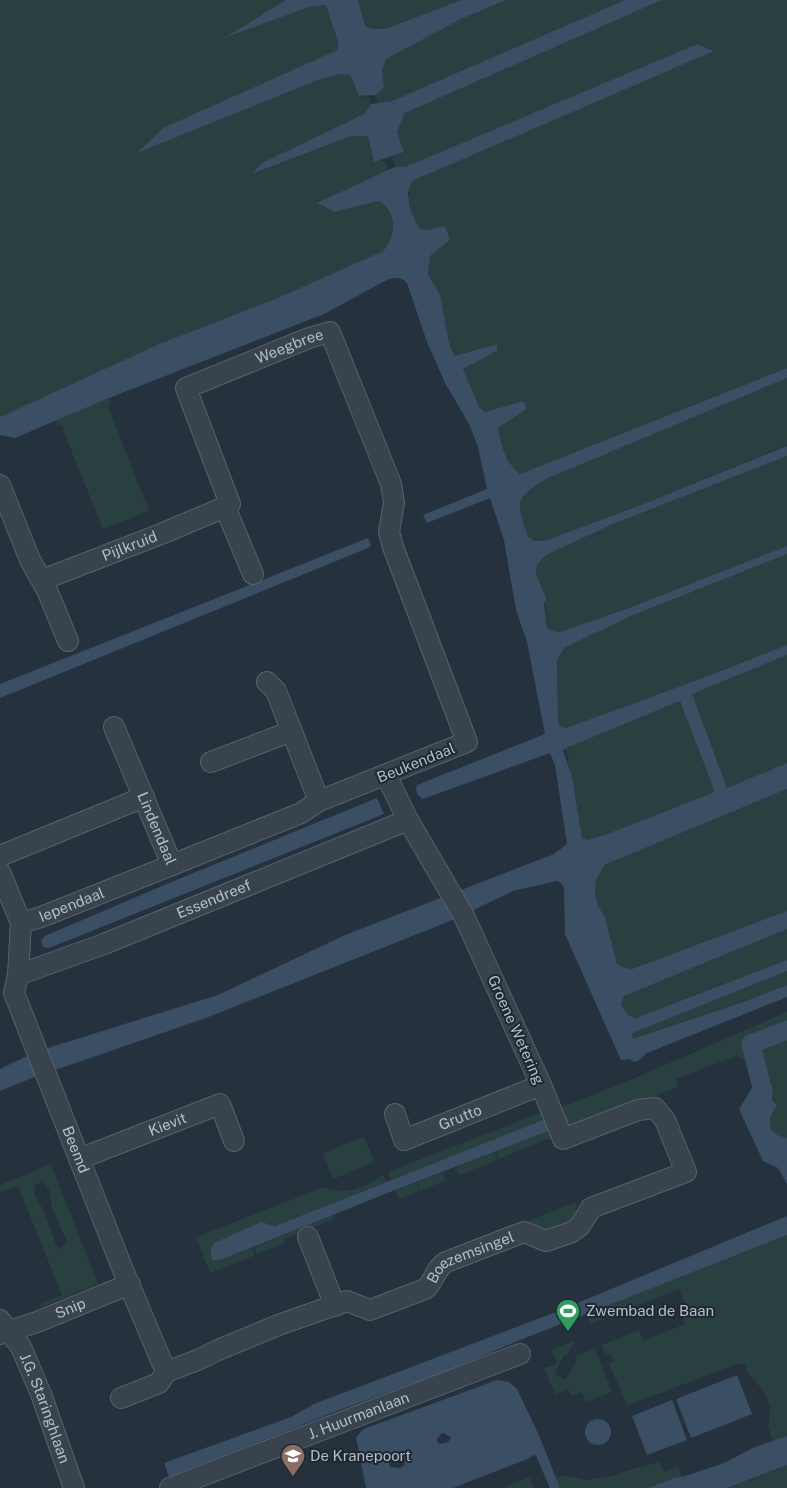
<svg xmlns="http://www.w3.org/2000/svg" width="787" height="1488" font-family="'Public Sans',sans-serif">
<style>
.green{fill:#28403f;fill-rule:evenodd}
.water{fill:#3a4f64;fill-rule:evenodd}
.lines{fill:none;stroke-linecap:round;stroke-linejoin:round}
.canal{stroke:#3a4f64;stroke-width:19}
.street-casing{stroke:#57616b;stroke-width:22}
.street{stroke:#39434d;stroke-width:20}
.labels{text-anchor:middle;stroke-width:4;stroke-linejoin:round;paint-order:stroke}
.street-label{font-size:15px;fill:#b5bec8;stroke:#1e2832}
.poi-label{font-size:15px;fill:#b5bec8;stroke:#1e2832;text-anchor:start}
</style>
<rect width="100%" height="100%" fill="#25323d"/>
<path class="green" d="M0 0H286L227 36 309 7 326 5 338 42 337 50 163 128 138 152 318 80 340 74 350 75 359 96 369 97 371 104 364 114 263 163 254 174 351 136H368L374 162 385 160 388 170 318 203 335 212 379 201C382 203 386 206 388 209 397 221 393 241 383 251L273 300 159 344 0 417Z
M358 0H461L385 29H374L365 26Z
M506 0H625L392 101 378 103 375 95 384 88 382 69 385 59 461 19Z
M662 0H787V368L520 474C503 460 503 448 498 427L527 409 523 401 485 412 479 407 463 369 497 351V344L454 356 449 343 440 294 428 275 430 256 450 240 445 226 427 230 419 229C410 212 406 199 412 181L713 50 697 44 405 167H395L392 157 404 152 397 132 405 113Z
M787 378V445L641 505 544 541H535L528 537C517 503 513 499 546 479Z
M109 398 111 404 108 406 149 511 103 529 61 425 57 426 55 420Z
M787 456V546L629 608 560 632 552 631 547 628 544 593C538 585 536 574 536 564L546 555 613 524Z
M787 554V645L711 675 566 728 560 726 558 721 557 660 564 648 631 616Z
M787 655V763L727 788 692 694Z
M680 701 714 791 713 794 602 836 587 840 582 838 572 776 567 761 569 760 566 750 563 751 564 749Z
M787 789V911L632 969 623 967 617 964 605 917 598 906 595 893 596 880 603 865Z
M787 929V960L636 1018C627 1016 624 1011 621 1003L624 996Z
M787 971V985L738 1004 641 1038 633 1039 632 1038 633 1033Z
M787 1012V1023L765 1032 770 1045 787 1038V1138L777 1135 770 1128V1117L777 1105 754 1084 745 1059 737 1056 675 1079 678 1087 578 1127H571L557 1109 637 1077Z
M542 1112 545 1121 391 1180 388 1172Z
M550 1130 553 1137 499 1159 496 1151Z
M364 1137 374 1160 372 1163 333 1179 323 1153Z
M494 1152 497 1160 459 1175 456 1167Z
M51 1164 98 1284 41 1307 40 1304 62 1295 18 1186 0 1193V1185ZM42 1182 49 1189 52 1207 66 1240V1244L61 1249 56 1245 44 1211 34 1194 35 1185Z
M443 1172 446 1180 420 1191 417 1182Z
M383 1174 386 1182 275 1226 261 1222 216 1261 252 1247 255 1255 210 1273 196 1237 324 1187C345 1196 366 1188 383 1174Z
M416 1183 419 1191 399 1199 395 1190Z
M575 1202 577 1207 570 1223 544 1231 526 1222Z
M333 1215 334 1219 284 1239 285 1243 257 1254 254 1247Z
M787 1235V1436L773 1441 768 1427 770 1406 763 1390 748 1374 745 1365 739 1363 627 1406 609 1363 614 1361 611 1354 606 1355 602 1345 639 1330 643 1341 685 1324 683 1317 690 1315 679 1289 590 1324 586 1314Z
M573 1341 574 1343 567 1355 565 1354 554 1374 565 1380 577 1360 575 1359 578 1353 579 1355 595 1348 612 1392 586 1402 582 1392 571 1396 568 1389 555 1394 544 1368 557 1364 552 1350Z
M660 1462 664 1472 678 1467 682 1477 674 1478 648 1488H560L555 1477 570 1476 586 1480 611 1476 636 1468Z
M787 1465V1488H727Z
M530 1477 534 1488H502Z"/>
<path class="water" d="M286 0H358L365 26 374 29H385L461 0H506L461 19 386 59 382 69 384 88 375 95 359 96 350 75 340 74 318 80 137 153 163 128 337 50 338 42 326 5 309 7 224 38Z
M625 0H662L405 113 397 132 404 152 374 162 368 136H351L252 174 262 163 364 114 371 104 392 101Z
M697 44 714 51 412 181 408 193 410 208 419 229 427 230 445 226 450 240 430 256 428 275 440 294 449 343 454 356 497 344V351L463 369 479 407 485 412 523 401 527 409 498 428C503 448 503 460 520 474L787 368V378L546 479C513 499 517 503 528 537L535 541H544L641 505 787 446V456L613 524 546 555 537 564 536 574 546 598 544 604 547 628 552 631 560 632 629 608 787 546V554L631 616 564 648 557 660 558 721 560 726 566 728 711 675 787 645V655L692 694 727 788 787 763V789L604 865 596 880 595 893 598 906 605 917 617 964 623 967 632 969 787 911V929L624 996 621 1003C624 1011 627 1016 636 1018L787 960V971L633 1033 632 1035 633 1039 738 1004 787 985V997L647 1053 638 1061 634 1062 630 1059 621 1060 565 934 564 888 561 883 556 881 513 891 450 921 206 1018 32 1078 0 1091V1069L25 1057 51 1047 218 995 345 935 554 854 567 844 555 765 550 753 423 799C417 796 415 791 417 785L545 734 527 642 516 610 504 540 490 498 427 523 423 515 487 489 478 447 469 424 445 383 427 342 407 283C399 276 395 277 385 281L324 314 109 398 15 438 0 435V417L159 344 273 300 383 251C393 241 397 221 388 209 386 206 382 203 379 201L335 212 317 203 388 170 395 167H405ZM680 701 714 790 713 793 602 836 587 840 582 838 572 776 563 751 564 749Z
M368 538 371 545 368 548 0 698V684Z
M377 798 384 814 49 948 43 947 41 941 45 936 169 883Z
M787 1023V1038L770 1045 765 1032Z
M754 1085 777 1105 770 1117V1128L777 1135 787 1138V1184L778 1168 763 1161 739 1109Z
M561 1113 569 1123 395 1190 220 1260H213C209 1253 211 1249 214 1243L261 1222 275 1226Z
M787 1216V1235L510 1344 460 1366 345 1408 169 1477 164 1463 291 1417 314 1404 551 1314Z
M737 1375 752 1414 691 1438 676 1399Z
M497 1380 509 1382 517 1389 538 1433 560 1488H550L536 1456 533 1455 530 1458 453 1488H366L356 1437 364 1429ZM444 1433 451 1438 448 1442 441 1444 438 1443 437 1439 441 1434ZM398 1457 405 1459 404 1466 400 1468 390 1467 389 1462 391 1458Z
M672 1400 687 1440 647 1455 632 1416Z
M585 1432a13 13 0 1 1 26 0a13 13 0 1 1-26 0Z
M787 1436V1465L727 1488H648L674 1478 682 1477 724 1463 755 1447Z"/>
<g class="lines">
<path class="canal" d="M761 1117 763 1092 751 1044 787 1030"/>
<defs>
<g id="street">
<path d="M0 485 30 560 47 590 68 641"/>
<path id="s1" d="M253 574 225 507 230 504 186 388 309 338 330 332 391 484 394 503 389 532 393 547 467 742 319 801 276 691 267 682"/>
<path id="s2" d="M42 580 161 534 225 507"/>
<path id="s3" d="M114 727 172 865 301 813 319 801"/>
<path d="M211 762 292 731"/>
<path d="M0 856 144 797"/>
<path id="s4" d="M0 872 21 923 41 917 172 865"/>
<path id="s5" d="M21 923 18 975 14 993 121 1265 166 1372"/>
<path id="s6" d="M18 975 104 944 408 820"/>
<path id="s7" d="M395 1114 404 1140 541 1085"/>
<path id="s8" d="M79 1159 220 1104 234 1141"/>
<path d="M308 1237 335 1306"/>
<path id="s9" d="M0 1320 21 1347 41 1394 74 1488"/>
<path id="s10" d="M0 1334 37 1322 130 1284"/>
<path id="s11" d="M121 1398 159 1383 166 1372 200 1359 218 1350 281 1324 347 1301 370 1310 425 1289C435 1281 435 1268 446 1262L524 1232 546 1241 572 1232 580 1226 591 1208 686 1172 665 1120 655 1108 638 1110 563 1139 541 1085 464 916 408 820 386 775"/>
<path id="s12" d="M170 1488 520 1354"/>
</g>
</defs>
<use href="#street" class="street-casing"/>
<use href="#street" class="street"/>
</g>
<defs>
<symbol id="stadium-pin" viewBox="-11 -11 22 30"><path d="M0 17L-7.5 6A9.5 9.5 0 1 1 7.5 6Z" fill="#2e9e5b" stroke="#1e2832"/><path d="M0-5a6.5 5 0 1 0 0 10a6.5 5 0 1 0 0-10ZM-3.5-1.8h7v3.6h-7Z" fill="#fff"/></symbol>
<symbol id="school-pin" viewBox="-11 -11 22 30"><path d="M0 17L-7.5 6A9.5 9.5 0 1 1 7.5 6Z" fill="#8d6e63" stroke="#1e2832"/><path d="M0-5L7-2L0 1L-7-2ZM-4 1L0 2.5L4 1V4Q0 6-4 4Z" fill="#fff"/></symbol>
</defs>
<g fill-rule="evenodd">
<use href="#stadium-pin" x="554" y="1297" width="28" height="38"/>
<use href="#school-pin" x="279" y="1442" width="28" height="38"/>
</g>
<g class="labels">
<g class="street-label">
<text dy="5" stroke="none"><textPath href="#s1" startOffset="314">Weegbree</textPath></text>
<text dy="5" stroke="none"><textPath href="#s2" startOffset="94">Pijlkruid</textPath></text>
<text transform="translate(416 763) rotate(-22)" y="5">Beukendaal</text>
<text dy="5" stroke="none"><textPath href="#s3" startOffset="110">Lindendaal</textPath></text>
<text dy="5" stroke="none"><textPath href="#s6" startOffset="210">Essendreef</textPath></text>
<text dy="5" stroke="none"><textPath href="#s4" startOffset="109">Iependaal</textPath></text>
<text transform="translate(516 1030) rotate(66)" y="5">Groene Wetering</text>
<text dy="5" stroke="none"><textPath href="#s7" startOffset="88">Grutto</textPath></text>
<text dy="5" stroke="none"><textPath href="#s8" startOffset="95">Kievit</textPath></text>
<text dy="5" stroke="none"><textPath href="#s5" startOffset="239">Beemd</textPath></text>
<text dy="5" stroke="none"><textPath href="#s11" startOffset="390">Boezemsingel</textPath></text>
<text dy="5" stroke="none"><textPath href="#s10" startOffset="75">Snip</textPath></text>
<text dy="5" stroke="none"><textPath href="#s9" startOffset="100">J.G. Staringhlaan</textPath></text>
<text dy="5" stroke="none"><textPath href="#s12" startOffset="202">J. Huurmanlaan</textPath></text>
</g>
<g class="poi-label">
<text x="586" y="1316">Zwembad de Baan</text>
<text x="310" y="1461">De Kranepoort</text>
</g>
</g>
</svg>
